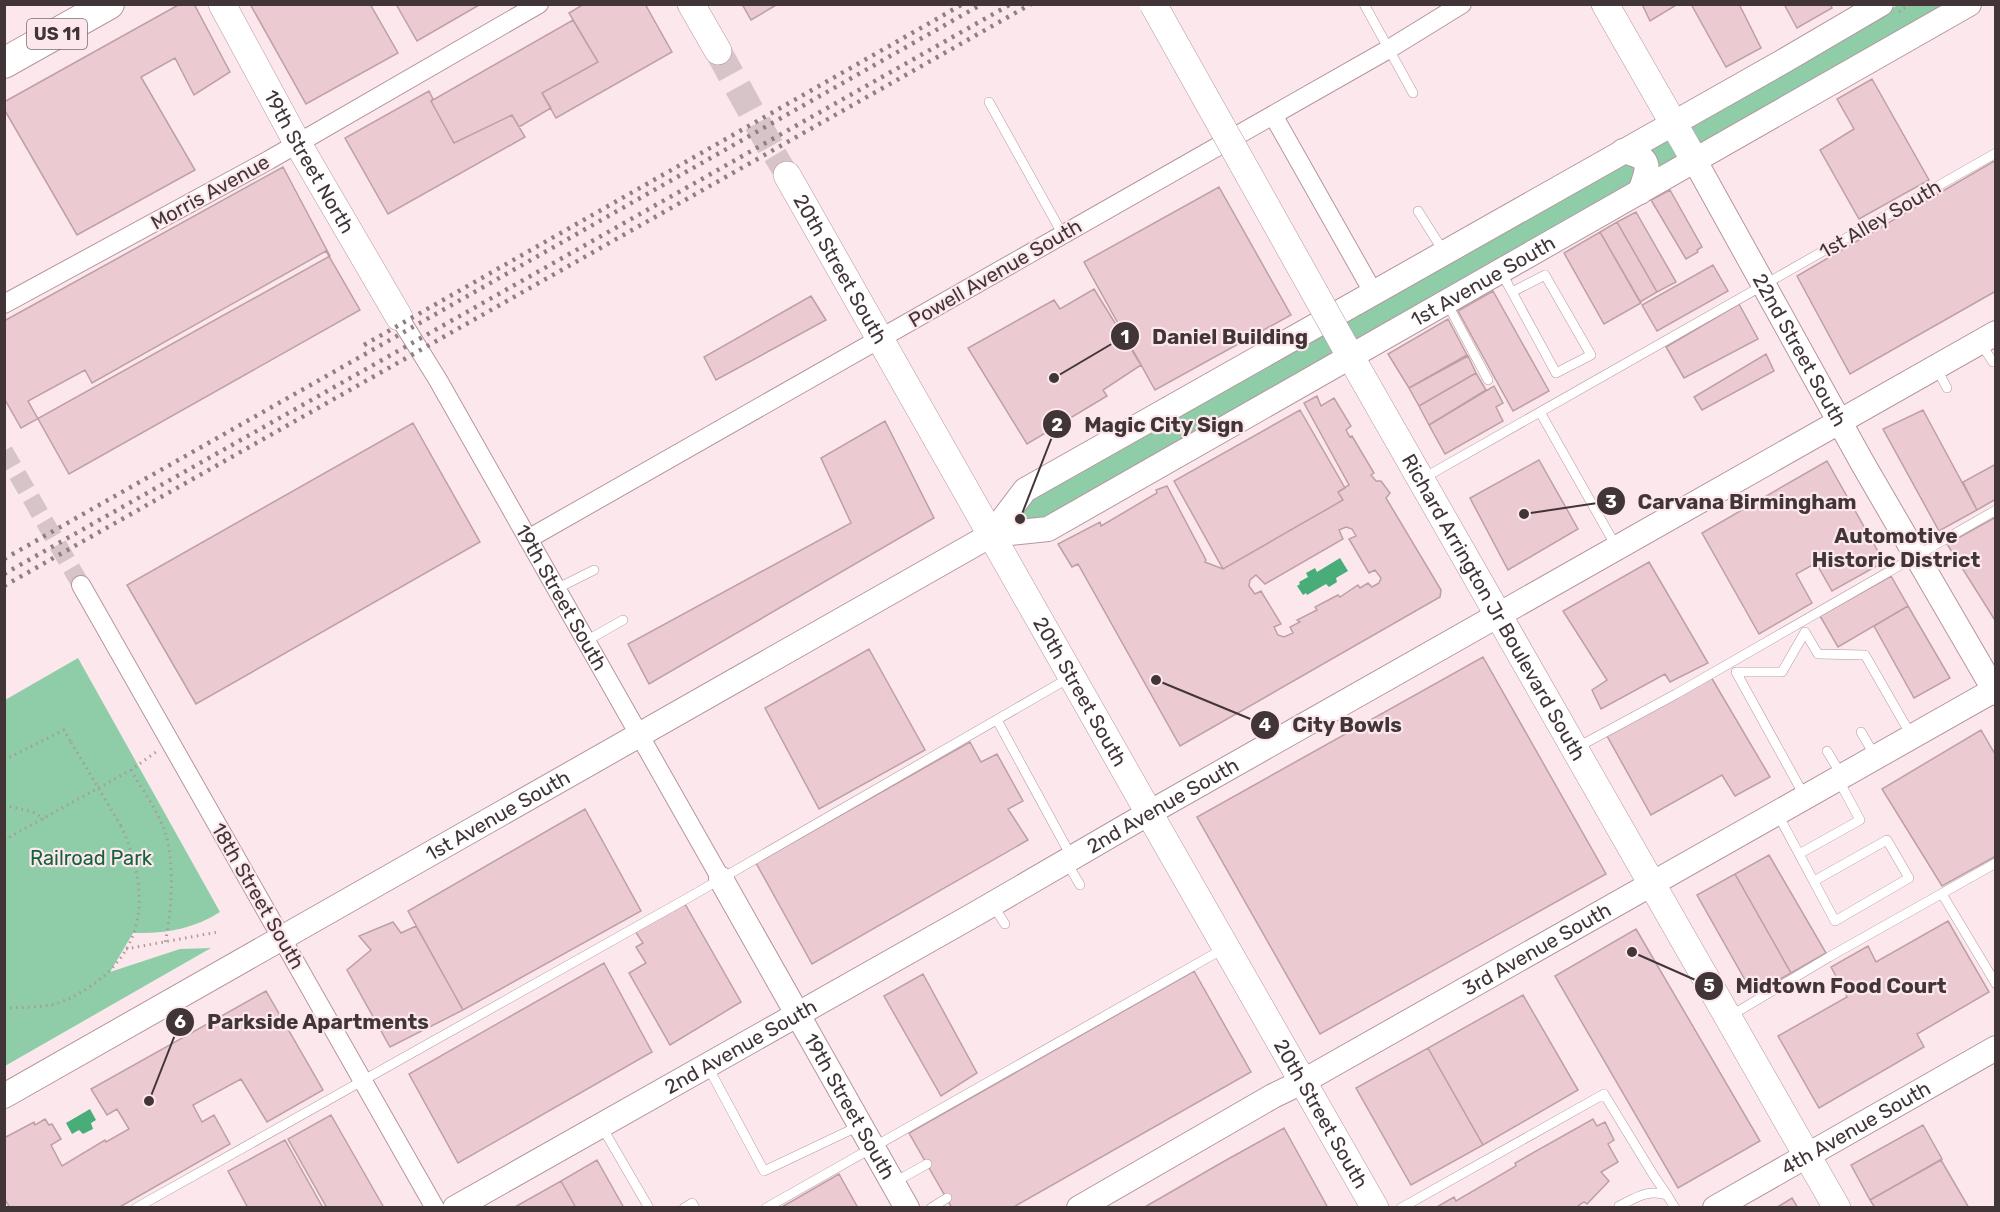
<svg xmlns="http://www.w3.org/2000/svg" width="2000" height="1212" font-family="Rubik,sans-serif">
<style>
.green{fill:#8ecda8}
.water{fill:#49ad7a}
.building{fill:#ebcad2;stroke:#be9fa6;stroke-width:1.5;fill-rule:evenodd}
.lines{fill:none;stroke-linecap:round;stroke-linejoin:round}
.minor-tunnel{stroke:#d7c4c8;stroke-width:18;stroke-dasharray:18 9;stroke-linecap:butt}
.tertiary-tunnel{stroke:#d7c4c8;stroke-width:24;stroke-dasharray:24 12;stroke-linecap:butt}
.secondary-tunnel{stroke:#d7c4c8;stroke-width:27;stroke-dasharray:27 14;stroke-linecap:butt}
.service-casing{stroke:#b5969d;stroke-width:10}
.minor-casing{stroke:#b5969d;stroke-width:20}
.tertiary-casing{stroke:#b5969d;stroke-width:26}
.secondary-casing{stroke:#b5969d;stroke-width:28}
.primary-casing{stroke:#b5969d;stroke-width:32}
.path{stroke:#aa999d;stroke-width:3;stroke-dasharray:1.5 4.5;stroke-linecap:butt}
.service{stroke:#fff;stroke-width:9}
.minor{stroke:#fff;stroke-width:18}
.tertiary{stroke:#fff;stroke-width:24}
.secondary{stroke:#fff;stroke-width:27}
.primary{stroke:#fff;stroke-width:30}
.rail{stroke:#908084;stroke-width:4.5;stroke-dasharray:3 6;stroke-linecap:butt}
.secondary-bridge-casing{stroke:#b5969d;stroke-width:28;stroke-linecap:butt}
.path-bridge{stroke:#aa999d;stroke-width:3;stroke-dasharray:1.5 4.5;stroke-linecap:butt}
.secondary-bridge{stroke:#fff;stroke-width:27}
.labels{text-anchor:middle;stroke-width:4.5;stroke-linejoin:round;paint-order:stroke}
.shield{fill:#fce8ec;stroke:#7a6b6e;stroke-width:1.5}
.shield-label{font-size:18px;font-weight:bold;fill:#423538}
.street-label{font-size:20px;fill:#423538;stroke:#fce8ec}
.park-label{font-size:20px;fill:#16603e;stroke:#fce8ec}
.neighbourhood-label{font-size:21px;font-weight:bold;fill:#423538;stroke:#fce8ec}
.leader{fill:none;stroke:#423538;stroke-width:2}
.callout-dot{fill:#423538;stroke:#fce8ec;stroke-width:2}
.mark-label{font-size:18px;text-anchor:middle;font-weight:bold;fill:#fff}
.callout-label{font-size:21px;text-anchor:middle;font-weight:bold;fill:#423538;stroke:#fce8ec;stroke-width:4.5;stroke-linejoin:round;paint-order:stroke}
</style>
<rect width="100%" height="100%" fill="#fce8ec"/>
<path class="green" d="M1898 5H1948L1044 518 1020 519 1031 497Z
M78 658 220 912C193 929 165 934 133 933L110 972 180 949 211 948 5 1066V700Z"/>
<path class="water" d="M1340 558 1348 571 1336 578 1337 582 1329 587 1326 584 1307 595 1306 593 1303 595 1297 586 1300 584 1299 582 1308 577 1306 573 1315 568 1317 572Z
M90 1109 96 1120 91 1123 93 1129 83 1134 79 1130 72 1134 66 1123Z"/>
<path class="building" d="M180 4H194L230 72 194 95 175 58 141 77 195 170 77 235 4 109V102Z
M250 4H370L398 53 306 104Z
M396 4H481L417 41Z
M584 4H645L672 52 556 118 542 93 598 62 569 13Z
M742 4H778L751 20Z
M1642 4H1678L1650 21Z
M1691 4H1739L1761 48 1726 67Z
M1784 4H1830L1832 8 1797 28Z
M573 20 598 62 542 93 551 108 519 127 512 115 454 143 431 101Z
M1872 79 1929 180 1859 219 1820 150 1854 129 1837 99Z
M429 91 433 99 431 101 454 143 512 115 525 137 388 214 345 138Z
M1996 160V291L1850 374 1797 276Z
M283 167 330 256 21 428 4 398V321Z
M1219 187 1291 315 1155 390 1084 262Z
M1670 190 1702 247 1697 250 1698 252 1686 259 1651 200Z
M1636 212 1676 282 1657 292 1617 222Z
M1617 222 1657 292 1640 302 1600 232Z
M1600 232 1641 303 1604 324 1564 253Z
M326 251 360 310 69 474 28 401 85 370 92 383Z
M1713 265 1728 291 1657 331 1642 305Z
M1094 289 1141 365 1103 390 1107 396 1027 444 968 348 1054 300 1060 309Z
M1493 291 1549 391 1513 411 1458 311Z
M811 296 826 320 716 380 704 357Z
M1739 304 1758 339 1684 378 1666 347Z
M1448 319 1467 355 1409 388 1388 354Z
M1766 354 1774 371 1702 410 1694 397Z
M1468 356 1476 373 1419 406 1409 388Z
M1476 373 1486 390 1429 425 1419 406Z
M1494 386 1503 403 1496 407 1503 421 1445 454 1429 425Z
M1317 396 1321 406 1334 398 1351 426 1346 430 1350 437 1352 436 1374 473 1371 475 1376 481H1381L1390 493 1386 498 1441 590 1440 597 1180 746 1078 564 1072 567 1058 544 1100 522 1101 526 1157 493 1156 490 1167 486 1206 560 1205 562 1223 569 1343 500 1338 492 1349 485 1304 403ZM1346 527 1352 529 1356 536 1349 539 1369 573 1375 570 1381 578 1379 583 1372 587 1368 583 1360 588 1358 585 1340 597 1338 595 1315 607 1317 610 1297 620 1300 622 1290 627 1293 633 1284 637 1278 635 1274 627 1281 624 1261 591 1255 594 1249 586 1250 580 1256 575 1265 584 1343 539 1339 530Z
M1300 410 1345 488 1338 492 1343 500 1223 569 1174 481Z
M1923 410 1977 510 1939 531 1883 429Z
M885 421 934 518 649 684 628 644 851 523 821 458Z
M413 423 480 542 196 704 127 585Z
M1539 460 1578 529 1508 570 1470 498Z
M1827 461 1884 562 1832 591 1816 563 1796 574 1812 603 1759 634 1702 533Z
M1996 464V499L1977 510 1963 482Z
M1996 517V622L1947 544Z
M1649 562 1708 663 1670 682 1665 674 1601 709 1592 690 1607 680 1563 611Z
M1891 576 1908 606 1838 647 1820 616Z
M1908 606 1950 678 1914 698 1874 626Z
M869 649 925 750 819 809 765 708Z
M1483 657 1606 874 1320 1034 1197 817Z
M1711 677 1770 777 1735 796 1722 775 1651 815 1607 736Z
M1981 730 1996 756V856L1942 886 1882 789Z
M970 742 981 762 997 754 1023 801 1008 809 1028 840 812 964 756 863Z
M585 809 641 911 463 1010 408 911Z
M1769 855 1826 953 1791 973 1735 874Z
M1735 874 1791 973 1753 994 1697 895Z
M685 904 741 1002 670 1045 629 973 646 963 636 947 643 943 635 931Z
M1948 921 1989 992 1917 1034 1924 1047 1819 1108 1778 1036 1847 997 1831 967 1868 946 1876 962Z
M393 922 401 933 416 926 463 1010 390 1047 347 970 371 950 359 936Z
M1636 929 1760 1141 1678 1188 1555 976Z
M604 963 652 1052 458 1163 409 1074Z
M1194 971 1251 1072 1012 1208H952L909 1133Z
M923 974 977 1073 941 1096 884 996Z
M266 991 323 1090 267 1122 241 1079 193 1105 202 1122 214 1115 230 1144 118 1208H10L4 1198V1138L34 1122 35 1125 45 1119 49 1125 52 1124 61 1139 51 1145 62 1166 105 1140 106 1142 129 1129 117 1109 107 1115 91 1089Z
M1523 995 1578 1090 1483 1145 1428 1048Z
M1428 1048 1483 1145 1411 1185 1356 1088Z
M331 1115 383 1206 381 1208H327L288 1139Z
M1593 1119 1597 1126 1605 1122 1614 1140 1608 1144 1618 1162 1601 1172 1609 1181 1587 1204 1584 1202 1575 1208H1435L1454 1197 1456 1201 1516 1166 1515 1163Z
M1923 1125 1942 1159 1870 1200 1851 1165Z
M1284 1128 1328 1208H1143L1221 1163Z
M285 1140 323 1208H248L228 1171Z
M597 1160 624 1208H576L561 1181Z
M1941 1160 1969 1208H1875L1870 1200Z
M839 1174 858 1208H780Z
M561 1181 576 1208H513Z
M1792 1198 1798 1208H1776Z"/>
<g class="lines">
<path class="minor-tunnel" d="M4 451 81 585"/>
<path class="tertiary-tunnel" d="M775 155 787 175"/>
<path class="secondary-tunnel" d="M718 51 775 155"/>
<defs>
<path id="service" d="M1364 4 1413 93
M989 102 1063 235
M1418 211 1444 252
M1501 272 1512 292 1556 373 1591 355 1545 275 1512 292
M1447 303 1488 380
M1981 344 1993 362
M1937 369 1947 388
M1540 412 1617 548
M1422 479 1996 153
M556 589 594 570
M586 641 623 620
M997 720 1071 856
M1861 732 1875 756
M1576 748 1676 694 1996 510
M1827 751 1842 776
M1805 797 1736 672H1782L1805 632 1818 654 1865 655 1911 735
M1777 813 1835 921 1909 878 1887 840 1814 881
M1799 854 1860 820 1838 779
M1066 861 1080 885
M1942 894 1996 984
M992 904 1005 924
M1730 1016 1829 957 1996 863
M708 1067 764 1171 859 1126
M602 1127 649 1208
M893 1183 927 1164
M1619 1206C1637 1197 1648 1189 1667 1195L1675 1208
M136 1208 686 899 1069 678
M684 1208 692 1203 695 1208
M766 1208 1223 949
M931 1208 947 1198
M1401 1208 1604 1094 1654 1176 1667 1195"/>
<g id="minor">
<path d="M1273 115 1373 292"/>
<path d="M4 304 269 160 539 4"/>
<path id="s1" d="M399 317 438 380 721 879"/>
<path d="M528 539 1389 49 1462 4"/>
<path d="M81 585 435 1208"/>
</g>
<g id="tertiary">
<path d="M1623 151C1653 158 1649 166 1640 192"/>
<path id="s2" d="M1695 161 1863 464 1996 693"/>
<path id="s3" d="M991 535 1048 529 1969 4"/>
<path id="s4" d="M721 879 907 1208"/>
<path id="s5" d="M4 1096 991 535 1025 490 1782 62 1881 4"/>
<path id="s6" d="M455 1208 977 913 1149 813 1996 333"/>
<path id="s7" d="M1079 1208 1273 1096 1302 1082 1996 689"/>
<path id="s8" d="M1715 1208 1996 1048"/>
</g>
<g id="secondary">
<path id="s9" d="M222 4 294 137 399 317"/>
<path d="M691 4 718 51"/>
<path d="M1605 4 1695 161"/>
<path id="s10" d="M787 175 1161 834 1375 1208"/>
<path id="s11" d="M1344 345 1837 1208"/>
</g>
<path id="primary" d="M4 63 109 4"/>
</defs>
<use href="#service" class="service-casing"/>
<use href="#minor" class="minor-casing"/>
<use href="#tertiary" class="tertiary-casing"/>
<use href="#secondary" class="secondary-casing"/>
<use href="#primary" class="primary-casing"/>
<path class="path" d="M1899 12 1910 4
M4 760 64 730 71 742
M131 770C142 790 158 810 165 832 175 862 172 912 165 943
M4 805 33 812 44 819
M4 833 8 838
M4 840 131 770 156 752
M126 949 218 932
M4 1008C21 1007 39 1008 55 1004 71 999 86 990 99 980 151 939 146 881 121 826"/>
<use href="#service" class="service"/>
<use href="#minor" class="minor"/>
<use href="#tertiary" class="tertiary"/>
<use href="#secondary" class="secondary"/>
<use href="#primary" class="primary"/>
<path class="rail" d="M364 345 963 4
M4 559 982 4
M4 574 1011 4
M4 586 1031 4"/>
<defs>
<path id="secondary-bridge" d="M1153 4 1344 345"/>
</defs>
<use href="#secondary-bridge" class="secondary-bridge-casing"/>
<path class="path-bridge" d="M71 742 121 826"/>
<use href="#secondary-bridge" class="secondary-bridge"/>
</g>
<g class="labels">
<rect class="shield" x="27" y="19" width="60" height="30" rx="4.5"/>
<g class="shield-label">
<text x="57" y="40">US 11</text>
</g>
<g class="street-label">
<text dy="7" stroke="none"><textPath href="#s9" startOffset="180">19th Street North</textPath></text>
<text transform="translate(210 192) rotate(-29)" y="7">Morris Avenue</text>
<text transform="translate(1880 219) rotate(-30)" y="7">1st Alley South</text>
<text dy="7" stroke="none"><textPath href="#s10" startOffset="108">20th Street South</textPath></text>
<text transform="translate(995 273) rotate(-30)" y="7">Powell Avenue South</text>
<text dy="7" stroke="none"><textPath href="#s3" startOffset="558">1st Avenue South</textPath></text>
<text dy="7" stroke="none"><textPath href="#s2" startOffset="216">22nd Street South</textPath></text>
<text dy="7" stroke="none"><textPath href="#s1" startOffset="324">19th Street South</textPath></text>
<text dy="7" stroke="none"><textPath href="#s11" startOffset="302">Richard Arrington Jr Boulevard South</textPath></text>
<text dy="7" stroke="none"><textPath href="#s10" startOffset="594">20th Street South</textPath></text>
<text dy="7" stroke="none"><textPath href="#s6" startOffset="814">2nd Avenue South</textPath></text>
<text dy="7" stroke="none"><textPath href="#s5" startOffset="568">1st Avenue South</textPath></text>
<text transform="translate(258 896) rotate(60)" y="7">18th Street South</text>
<text dy="7" stroke="none"><textPath href="#s7" startOffset="526">3rd Avenue South</textPath></text>
<text dy="7" stroke="none"><textPath href="#s6" startOffset="328">2nd Avenue South</textPath></text>
<text dy="7" stroke="none"><textPath href="#s4" startOffset="261">19th Street South</textPath></text>
<text dy="7" stroke="none"><textPath href="#s10" startOffset="1080">20th Street South</textPath></text>
<text dy="7" stroke="none"><textPath href="#s8" startOffset="162">4th Avenue South</textPath></text>
</g>
<g class="park-label">
<text x="91" y="865">Railroad Park</text>
</g>
<g class="neighbourhood-label">
<text x="1896" y="543">Automotive<tspan x="1896" dy="24">Historic District</tspan></text>
</g>
</g>
<path class="leader" d="M1054 378L1125 336M1020 519L1057 424M1524 514L1611 501M1156 680L1265 725M1632 952L1709 986M149 1101L180 1022"/>
<g class="callout-dot">
<circle cx="1054" cy="378" r="6"/>
<circle cx="1020" cy="519" r="6"/>
<circle cx="1524" cy="514" r="6"/>
<circle cx="1156" cy="680" r="6"/>
<circle cx="1632" cy="952" r="6"/>
<circle cx="149" cy="1101" r="6"/>
<circle cx="1125" cy="336" r="15"/>
<circle cx="1057" cy="424" r="15"/>
<circle cx="1611" cy="501" r="15"/>
<circle cx="1265" cy="725" r="15"/>
<circle cx="1709" cy="986" r="15"/>
<circle cx="180" cy="1022" r="15"/>
</g>
<g class="mark-label">
<text x="1125" y="343">1</text>
<text x="1057" y="431">2</text>
<text x="1611" y="508">3</text>
<text x="1265" y="731">4</text>
<text x="1709" y="992">5</text>
<text x="180" y="1028">6</text>
</g>
<g class="callout-label">
<text x="1230" y="344">Daniel Building</text>
<text x="1164" y="432">Magic City Sign</text>
<text x="1747" y="509">Carvana Birmingham</text>
<text x="1347" y="732">City Bowls</text>
<text x="1841" y="993">Midtown Food Court</text>
<text x="318" y="1029">Parkside Apartments</text>
</g>
<rect width="2000" height="1212" fill="none" stroke="#423538" stroke-width="12"/>
</svg>
